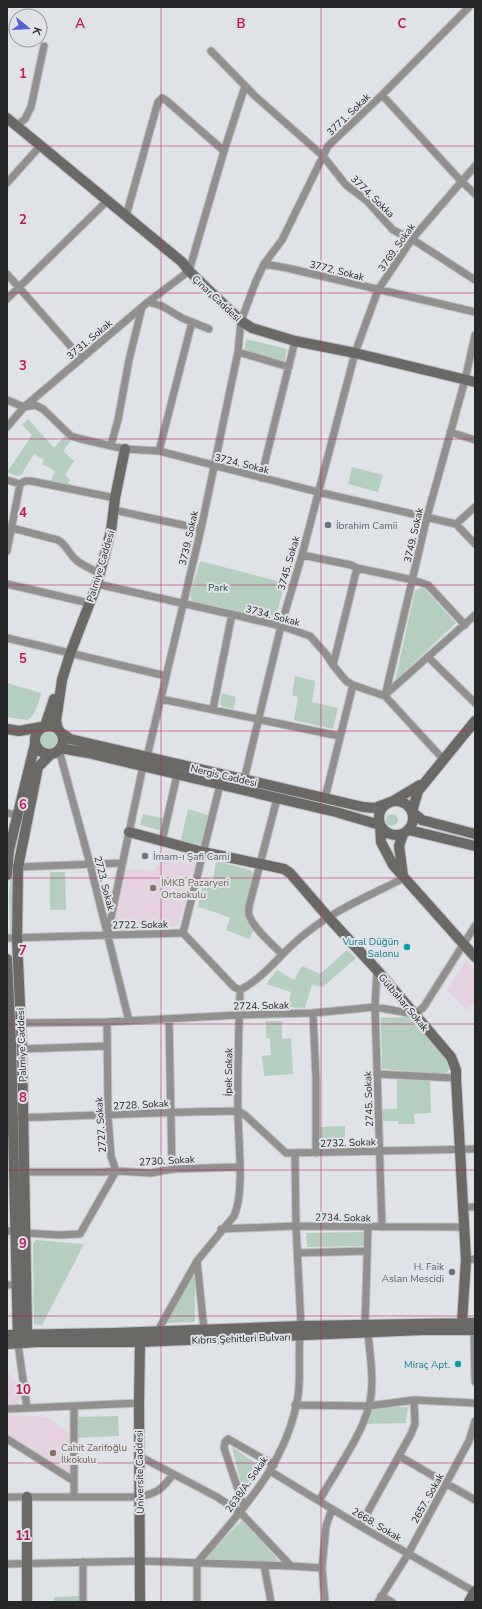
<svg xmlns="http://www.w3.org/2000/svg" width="482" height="1609" font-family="'Nunito Sans',sans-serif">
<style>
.education{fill:#e5d1e0}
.green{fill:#b4cec0}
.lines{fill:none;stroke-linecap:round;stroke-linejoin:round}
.street-casing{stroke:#bec0c5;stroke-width:9}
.secondary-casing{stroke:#bec0c5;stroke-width:12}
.street{stroke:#91908e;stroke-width:7}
.secondary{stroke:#6b6966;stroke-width:10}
.grid{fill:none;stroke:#c2185b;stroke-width:1;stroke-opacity:0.55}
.worship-dot{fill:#6b7280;stroke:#dfe2e7;stroke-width:1.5}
.education-dot{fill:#8d6e63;stroke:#dfe2e7;stroke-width:1.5}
.culture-dot{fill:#0f9aa8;stroke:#dfe2e7;stroke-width:1.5}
.labels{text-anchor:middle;stroke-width:4;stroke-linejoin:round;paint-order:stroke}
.street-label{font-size:10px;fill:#262729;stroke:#dfe2e7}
.worship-label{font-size:10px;fill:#5b616d;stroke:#dfe2e7;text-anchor:start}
.park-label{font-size:10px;fill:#1d583f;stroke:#dfe2e7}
.education-label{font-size:10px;fill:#785e54;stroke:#dfe2e7;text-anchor:start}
.culture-label{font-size:10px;fill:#0d838f;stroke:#dfe2e7;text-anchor:end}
.grid-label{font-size:13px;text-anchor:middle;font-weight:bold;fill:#c2185b;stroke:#dfe2e7;stroke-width:4;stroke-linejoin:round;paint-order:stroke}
</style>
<rect width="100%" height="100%" fill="#dfe2e7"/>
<path class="education" d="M164 850 190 856 197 865 195 871H192L184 895 186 898 178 925 175 927 117 928 114 914 124 869 155 871Z
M466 960 475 971V1002L467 1010 447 990Z
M8 1373 20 1388 21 1398 16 1406H7Z
M7 1415 46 1417 71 1435 72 1470 67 1475 7 1435Z"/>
<path class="green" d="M246 339 287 349 284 363 244 351Z
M28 419 54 448 65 436 71 441 63 451 74 461 65 475 70 480 67 484 51 481 55 471 42 464 44 460 34 454 21 475 16 476 7 472 32 435 22 425Z
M352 467 383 475 378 492 348 484Z
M200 561 285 583 275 621 192 601 190 595Z
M420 588H424L456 623 395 681 415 591Z
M295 676 315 681 312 702 338 708 333 729 294 720 298 697 292 695Z
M7 683 41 693C38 703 37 714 27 720L7 717Z
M222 693 236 697 234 709 221 706 220 702Z
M41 740a8 8 0 1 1 16 0a8 8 0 1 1-16 0Z
M35 752 39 753 32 784 13 933H10L9 894 13 848Z
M188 809 208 815 201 844 197 845 181 840Z
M386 820a6 6 0 1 1 12 0a6 6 0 1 1-12 0Z
M143 814 165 819 162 831 140 825Z
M216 861 250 870 254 875 245 919 254 930 249 939 226 930 230 918 209 910 198 907 204 878 213 880Z
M50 872H65L66 910H50Z
M347 950 356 958 323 987 312 985 305 1008 288 1007 291 992 266 984 277 970 294 980 302 966 320 974Z
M12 954H14L19 1114H17Z
M410 1017 415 1021 447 1060 451 1068 445 1074 382 1069 381 1018Z
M266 1021H282V1039L291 1038 293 1074 264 1076 262 1056 271 1055 270 1038H266Z
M397 1080H430L431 1113 414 1114 415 1124H398V1121H383V1109H397Z
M345 1126V1144H320L319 1127Z
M364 1232V1246L307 1247 306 1233Z
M36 1240 84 1244 42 1325 34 1324 33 1244Z
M192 1276 195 1278V1322L166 1323Z
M371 1407H408L406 1423 365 1424Z
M118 1416 119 1436 76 1438V1417Z
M232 1447 261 1467 243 1492Z
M242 1520 280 1562 204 1559Z
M79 1596 80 1602H54V1597Z"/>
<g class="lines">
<defs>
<path id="street" d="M211 51 255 96 323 156 346 185 367 201 393 230 412 239 475 280
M382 95 461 181 475 194
M17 125 25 119 31 107 44 46
M7 183 41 145
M126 216 158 102 162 98 167 101 224 151
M264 264 287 268 475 312
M7 274 81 358
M7 299 108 200
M148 302 162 306 182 318 209 329
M238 352 289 367
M7 400 24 407 35 405 43 409 71 436 81 439 125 449 159 451 318 492 456 524 475 544
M7 427 24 407 37 396 148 302 189 271 224 151 245 86
M450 432 475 440
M111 445 118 420 129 360 142 307
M159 451 192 322
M261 478 295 341
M7 480 20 484 25 481H31L115 498
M114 510 201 529
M456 524 475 507
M12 528 58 540C67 545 68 553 76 560 82 565 91 569 99 573
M7 551 20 484
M302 555 351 565 357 568 333 665
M357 568 413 580 428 585 465 625
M7 584 89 603
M97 584 239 616 281 626 310 636 326 654 333 665 346 681 353 685 385 696 443 759
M7 638 166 676
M428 657 475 703
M385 695 475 615
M385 696 427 517 465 380 475 335
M161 699 339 736
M213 709 232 614
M59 750 90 864 129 1021
M147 757 201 529 238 352 241 321 256 281 264 264 282 240 328 146 382 95 469 7
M244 780 281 626 302 555 355 353 378 290 412 239 475 166
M325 798 353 685
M277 799 249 906C249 909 248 912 249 915 253 928 273 945 282 954
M7 813 17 815
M162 841 177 775
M18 867 122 863
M108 932 143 766
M183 933 220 785
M7 938 183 933 234 987 240 990
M377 970 375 1007 382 1227
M313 1013 316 1079V1153
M169 1019 172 1169
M21 1023 107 1022 239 1015 313 1013 375 1007 414 1014 423 1008 475 926
M22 1049 107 1046
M376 1074 456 1078
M7 1118C84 1116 161 1112 238 1111L245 1115 286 1153 475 1149
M295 1153 296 1226 301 1326
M24 1172H103L116 1171 151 1173 172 1169 239 1167
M464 1207H475
M221 1229 296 1226 465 1227
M7 1231H14
M25 1233 59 1235 80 1234 116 1171 111 1156 108 1116 107 1022
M298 1253 367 1251
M466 1260 475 1259
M197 1261 204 1330
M7 1285H16
M365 1325 368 1227
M474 1331 475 1382
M162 1332 160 1327 197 1261 234 1216C245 1192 238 1140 238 1112 237 1072 239 1031 240 990 266 977 282 951 305 934 334 910 371 895 404 878
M18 1344 27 1408
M295 1405 369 1406 414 1400 475 1403
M74 1406V1496
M7 1409 139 1403
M7 1439 74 1481
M139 1456 217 1497 240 1512 291 1566
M399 1456 475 1500
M270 1471 360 1526 475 1592
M7 1497H139C157 1493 162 1490 173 1474
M319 1501C334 1474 362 1435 369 1406 375 1383 370 1356 368 1333
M244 1507 224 1448 225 1442 228 1439 274 1465
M360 1526 411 1434 415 1424 414 1400
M83 1562V1602
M7 1564 141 1561 291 1566 322 1568
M264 1565 271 1602
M381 1596 392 1602
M197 1602V1563C240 1512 287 1465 298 1396 301 1377 298 1356 300 1336
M325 1602 322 1568 326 1526 332 1509
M378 1602 408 1554 469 1441 475 1421"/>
<path id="secondary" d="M7 118 182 262 189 271 241 321 252 328 295 341 355 353 475 382
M475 721 418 791 412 812 422 820 475 834
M35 740a14 14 0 1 1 28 0a14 14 0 1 1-28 0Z
M45 726 54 699
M7 729 19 731 41 727
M58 729 56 721 62 680 70 654 97 584 111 531 115 498 125 449
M61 733 70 739 363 807 375 808 388 803
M60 748 88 753 336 812 380 825 381 842 393 865 475 957
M379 818a17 17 0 1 1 34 0a17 17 0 1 1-34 0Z
M393 801 420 785
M409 830 475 846
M129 832 203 852 284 869 290 873 328 917 377 970 451 1057 456 1070V1078L466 1260 462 1323
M403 834 399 846 403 876
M7 875 9 850 35 744
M7 959 11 1041 18 1341
M7 1335 114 1333 301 1326 475 1323
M140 1342 139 1403 140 1602
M26 1343 27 1329 22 1049 17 939 18 867 38 767 50 755
M7 1344 37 1342H140L422 1330H475
M27 1602V1497
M469 1602 475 1591"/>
</defs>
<use href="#street" class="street-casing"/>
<use href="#secondary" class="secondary-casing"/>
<use href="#street" class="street"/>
<use href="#secondary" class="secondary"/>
</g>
<path class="grid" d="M161 7V1602M321 7V1602M7 146H475M7 293H475M7 439H475M7 585H475M7 731H475M7 878H475M7 1024H475M7 1170H475M7 1316H475M7 1463H475"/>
<g class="worship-dot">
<circle cx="328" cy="525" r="4"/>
<circle cx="145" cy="856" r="4"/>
<circle cx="452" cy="1272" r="4"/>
</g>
<g class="education-dot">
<circle cx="153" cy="888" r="4"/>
<circle cx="53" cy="1453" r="4"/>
</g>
<g class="culture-dot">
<circle cx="407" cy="947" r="4"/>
<circle cx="458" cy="1364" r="4"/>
</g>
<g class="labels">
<g class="street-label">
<text transform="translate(348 114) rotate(-44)" y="4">3771. Sokak</text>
<text transform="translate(373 196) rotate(44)" y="4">3774. Sokka</text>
<text transform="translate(396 247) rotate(-55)" y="4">3769. Sokak</text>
<text transform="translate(337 270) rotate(14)" y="4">3772. Sokak</text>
<text transform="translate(217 298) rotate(43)" y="4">Çınar Caddesi</text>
<text transform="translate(89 339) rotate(-40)" y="4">3731. Sokak</text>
<text transform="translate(242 463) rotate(14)" y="4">3724. Sokak</text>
<text transform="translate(413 535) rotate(-77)" y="4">3749. Sokak</text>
<text transform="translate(188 538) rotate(-77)" y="4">3739. Sokak</text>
<text transform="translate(288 563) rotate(-74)" y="4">3745. Sokak</text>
<text transform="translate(100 566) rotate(-73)" y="4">Palmiye Caddesi</text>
<text transform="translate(273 615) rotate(15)" y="4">3734. Sokak</text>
<text transform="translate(224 775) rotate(13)" y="4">Nergis Caddesi</text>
<text transform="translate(105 883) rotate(76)" y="4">2723. Sokak</text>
<text transform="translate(140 924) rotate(-1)" y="4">2722. Sokak</text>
<text transform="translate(404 1002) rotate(50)" y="4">Gülbahar Sokak</text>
<text transform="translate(261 1005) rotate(-1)" y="4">2724. Sokak</text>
<text transform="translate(21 1045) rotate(-92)" y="4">Palmiye Caddesi</text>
<text transform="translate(228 1072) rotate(-89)" y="4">İpek Sokak</text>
<text transform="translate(368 1099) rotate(-92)" y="4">2745. Sokak</text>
<text transform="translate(141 1104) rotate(-3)" y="4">2728. Sokak</text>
<text transform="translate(100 1125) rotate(-94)" y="4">2727. Sokak</text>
<text transform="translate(348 1142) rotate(-2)" y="4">2732. Sokak</text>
<text transform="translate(167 1160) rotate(-3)" y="4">2730. Sokak</text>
<text transform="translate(343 1217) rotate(1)" y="4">2734. Sokak</text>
<text transform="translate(241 1338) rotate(-2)" y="4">Kıbrıs Şehitleri Bulvarı</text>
<text transform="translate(139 1472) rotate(-91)" y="4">Üniversite Caddesi</text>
<text transform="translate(246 1484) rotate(-55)" y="4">2638/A. Sokak</text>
<text transform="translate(427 1498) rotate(-61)" y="4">2657. Sokak</text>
<text transform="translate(377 1524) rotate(31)" y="4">2668. Sokak</text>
</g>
<g class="worship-label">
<text x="336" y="529">İbrahim Camii</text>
<text x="153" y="860">İmam-ı Şafi Cami</text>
<text x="444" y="1270" text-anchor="end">H. Faik<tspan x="444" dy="12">Aslan Mescidi</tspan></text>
</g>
<g class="park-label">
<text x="218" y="591">Park</text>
</g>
<g class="education-label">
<text x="161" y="886">İMKB Pazaryeri<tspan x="161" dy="12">Ortaokulu</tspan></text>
<text x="61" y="1451">Cahit Zarifoğlu<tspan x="61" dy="12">İlkokulu</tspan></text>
</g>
<g class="culture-label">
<text x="399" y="945">Vural Düğün<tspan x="399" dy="12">Salonu</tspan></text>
<text x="450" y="1368">Miraç Apt.</text>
</g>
</g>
<g class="grid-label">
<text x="80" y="28">A</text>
<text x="241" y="28">B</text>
<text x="402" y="28">C</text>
<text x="23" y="78">1</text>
<text x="23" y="224">2</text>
<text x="23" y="370">3</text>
<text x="23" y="517">4</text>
<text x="23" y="663">5</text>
<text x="23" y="809">6</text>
<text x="23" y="955">7</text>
<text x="23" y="1102">8</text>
<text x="23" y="1248">9</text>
<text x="23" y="1394">10</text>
<text x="23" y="1540">11</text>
</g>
<rect width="482" height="1609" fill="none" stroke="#262729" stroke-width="16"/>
<g transform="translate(28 28) rotate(108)"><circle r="19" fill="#dfe2e7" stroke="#95979b"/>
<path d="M0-3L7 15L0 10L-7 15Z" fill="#565ed5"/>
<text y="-6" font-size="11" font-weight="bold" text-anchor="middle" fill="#262729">K</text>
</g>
</svg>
